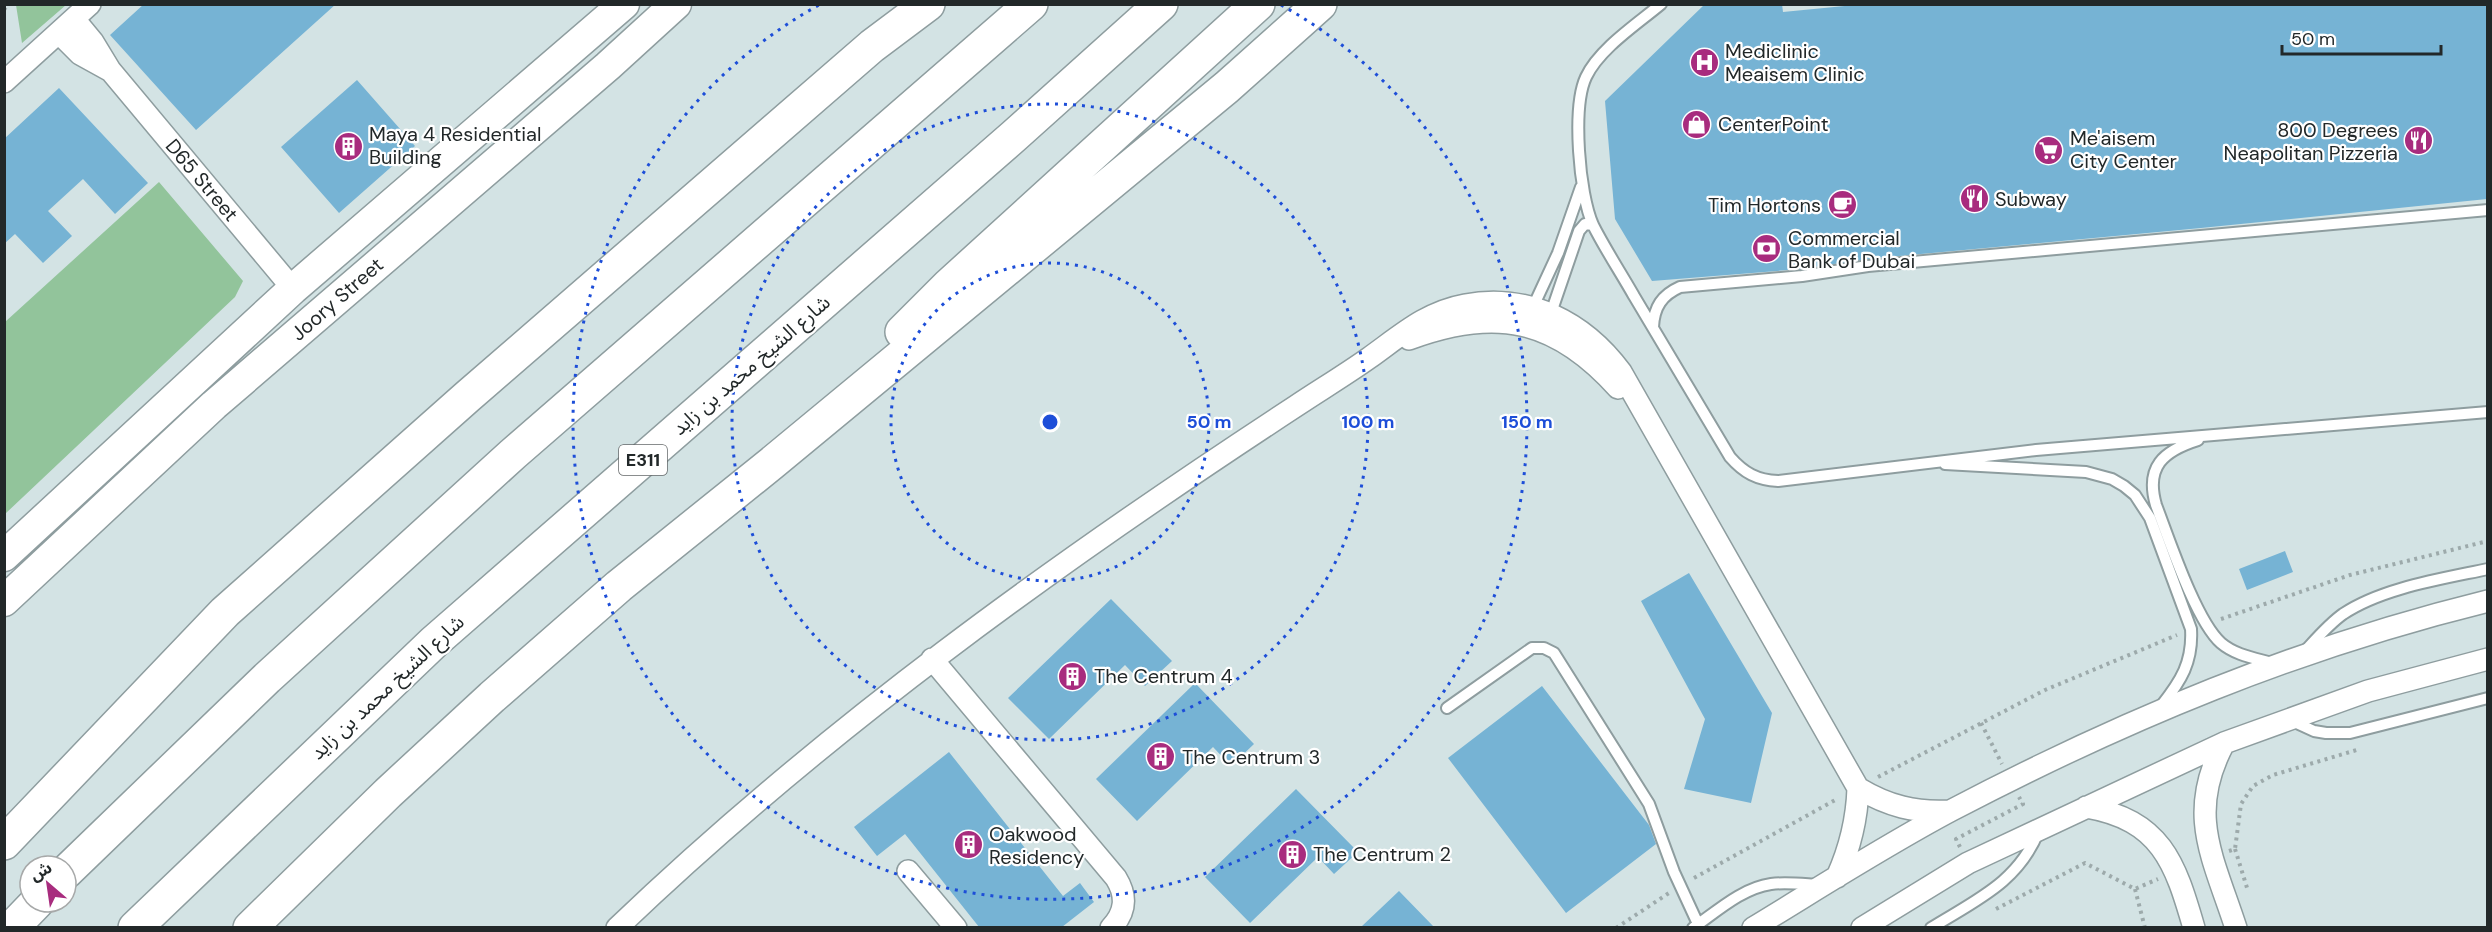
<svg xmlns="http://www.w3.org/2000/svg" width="2492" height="932" font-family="'DM Sans','Noto Sans Arabic',sans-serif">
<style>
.green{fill:#92c49b}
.building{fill:#76b3d4}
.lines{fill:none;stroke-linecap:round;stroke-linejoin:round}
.lane-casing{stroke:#8e9d9f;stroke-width:14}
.street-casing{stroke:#8e9d9f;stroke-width:24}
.secondary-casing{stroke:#8e9d9f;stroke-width:33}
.highway-casing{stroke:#8e9d9f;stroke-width:36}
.path{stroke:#9daaab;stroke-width:4;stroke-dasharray:3 4.5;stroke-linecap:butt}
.lane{stroke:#fff;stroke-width:10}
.street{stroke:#fff;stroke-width:21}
.secondary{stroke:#fff;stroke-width:30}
.highway{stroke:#fff;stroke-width:33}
.ring{fill:none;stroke:#1d4ed8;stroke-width:3;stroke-dasharray:3 6}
.labels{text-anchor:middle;stroke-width:4.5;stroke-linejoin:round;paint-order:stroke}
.shield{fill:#fff;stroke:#646869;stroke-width:1.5}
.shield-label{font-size:18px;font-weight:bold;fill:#222829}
.poi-label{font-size:20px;fill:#222829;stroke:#fff;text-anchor:start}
.street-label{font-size:20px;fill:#222829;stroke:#fff}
.centre{fill:#1d4ed8;stroke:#fff;stroke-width:3}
.ring-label{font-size:18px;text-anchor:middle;font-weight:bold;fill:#1d4ed8;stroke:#fff;stroke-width:4.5;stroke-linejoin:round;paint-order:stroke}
</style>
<rect width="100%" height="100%" fill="#d3e3e4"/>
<path class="green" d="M16 5V4L66 5 22 43Z
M159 182 243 281 235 297 5 514V322Z"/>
<path class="building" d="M144 4H336L196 130 110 35Z
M1705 4H1782L1783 12 1865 4H2487V199L2201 228 1867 259 1801 269 1652 281 1615 219 1605 101Z
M357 80 415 146 339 213 281 147Z
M59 88 148 183 115 214 83 179 48 211 72 236 43 263 15 234 4 244V139Z
M2285 551 2293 572 2247 590 2239 569Z
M1689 573 1772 713 1751 803 1684 789 1705 719 1641 601Z
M1111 599 1172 661 1145 686 1125 665 1049 739 1008 698Z
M1195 683 1254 744 1231 766 1213 747 1137 821 1096 779Z
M1542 686 1649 825 1656 844 1566 913 1448 758Z
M949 752 1063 896 1080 883 1094 902 1062 927H979L905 834 877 856 854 827Z
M1296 789 1358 852 1334 874 1318 857 1250 923 1205 877Z
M1399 891 1434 927H1361Z"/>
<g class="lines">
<defs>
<path id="lane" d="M1661 4C1637 24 1599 49 1586 77 1572 107 1579 194 1593 225 1605 249 1621 273 1634 296 1666 350 1698 403 1730 457 1744 473 1757 480 1778 481L2036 450 2488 412
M1533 307 1558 253 1581 187
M1551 313 1579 231 1585 224 1593 225
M1653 327C1654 307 1662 295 1680 287L1802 276 1868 266 2488 210
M2198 440C2163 451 2145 467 2156 505 2169 539 2196 621 2221 643 2235 655 2254 658 2272 663
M1945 464 2086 472 2112 479 2124 486 2135 495 2150 518 2191 629C2193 662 2181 681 2161 706
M2306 650C2317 638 2329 624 2343 614 2382 588 2441 579 2488 569
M1447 708 1532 648H1544L1554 653 1649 804 1674 872 1698 924
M2290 720 2314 731 2326 733H2350L2488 698
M1693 928C1716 912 1742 888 1771 884 1786 882 1802 884 1818 885
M1931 928C1976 900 2019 882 2039 830"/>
<path id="street" d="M74 19 93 42 110 70 293 289
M59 33 80 54 109 70
M4 82 90 4
M1409 339C1495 307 1555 318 1618 388
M932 659 1116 878C1127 896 1126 912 1111 928
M2224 743C2186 814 2213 857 2236 928
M2086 807C2161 820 2175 862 2194 928
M908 871 956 928
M1837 877C1850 848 1857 820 1858 788
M617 928C824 730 1056 563 1296 406 1320 390 1345 375 1369 358 1400 336 1426 312 1465 305 1528 293 1584 322 1621 372L1858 788C1888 806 1915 813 1950 811
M1753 928C1819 888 1884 846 1952 810 2126 719 2297 648 2488 601
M1862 928 1968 863 2224 743 2368 691 2488 659"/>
<path id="secondary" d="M4 556 293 289 624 4
M4 601 214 405 608 66 676 4"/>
<path id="highway" d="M902 332 949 285 1258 4
M4 843 225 612 467 397 872 46 928 4
M66 872 267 678 513 454 1031 4
M12 928 37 902
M135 928 434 642 1014 136 1161 4
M250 928 388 793 492 697 619 586 772 463 1227 87 1320 4"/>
</defs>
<use href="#lane" class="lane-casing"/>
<use href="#street" class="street-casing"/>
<use href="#secondary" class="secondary-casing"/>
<use href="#highway" class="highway-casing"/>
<path class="path" d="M4 10 8 4
M2221 619 2350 575 2488 541
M1981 723 2002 764
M1878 777 2045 690 2177 635
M1960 847 1956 839 2023 804 2019 797
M2235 849 2248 891
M2229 851 2235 849 2241 804 2253 786 2273 775 2360 749
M1694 878 1837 799
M2135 889 2145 928
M1996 909 2085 863 2135 889 2158 879
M1616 928 1669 893"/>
<use href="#lane" class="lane"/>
<use href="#street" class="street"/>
<use href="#secondary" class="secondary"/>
<use href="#highway" class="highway"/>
</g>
<g class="ring">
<circle cx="1050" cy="422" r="159"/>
<circle cx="1050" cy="422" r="318"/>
<path d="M1281 5A477 477 0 1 1 819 5"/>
</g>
<defs>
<symbol id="hospital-disc" viewBox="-11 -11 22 22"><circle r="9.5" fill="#a82c7e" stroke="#fff"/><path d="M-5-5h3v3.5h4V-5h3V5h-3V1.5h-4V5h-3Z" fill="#fff"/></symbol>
<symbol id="shop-disc" viewBox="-11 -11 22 22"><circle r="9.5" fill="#a82c7e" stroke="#fff"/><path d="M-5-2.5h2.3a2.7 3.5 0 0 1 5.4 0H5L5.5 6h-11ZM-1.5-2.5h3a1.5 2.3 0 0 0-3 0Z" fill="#fff"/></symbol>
<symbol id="restaurant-disc" viewBox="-11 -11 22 22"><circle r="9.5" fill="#a82c7e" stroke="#fff"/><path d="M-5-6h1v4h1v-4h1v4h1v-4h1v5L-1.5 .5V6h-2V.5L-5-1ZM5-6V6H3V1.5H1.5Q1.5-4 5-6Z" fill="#fff"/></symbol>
<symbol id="building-disc" viewBox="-11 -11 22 22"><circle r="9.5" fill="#a82c7e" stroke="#fff"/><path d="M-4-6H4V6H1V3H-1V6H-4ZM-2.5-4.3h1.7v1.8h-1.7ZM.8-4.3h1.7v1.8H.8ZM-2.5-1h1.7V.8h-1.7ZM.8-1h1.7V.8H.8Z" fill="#fff"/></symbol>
<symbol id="supermarket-disc" viewBox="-11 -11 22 22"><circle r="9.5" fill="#a82c7e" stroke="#fff"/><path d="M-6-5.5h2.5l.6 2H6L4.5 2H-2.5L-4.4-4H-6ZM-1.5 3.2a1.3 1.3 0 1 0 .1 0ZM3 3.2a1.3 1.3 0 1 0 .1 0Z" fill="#fff"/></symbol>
<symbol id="cafe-disc" viewBox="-11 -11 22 22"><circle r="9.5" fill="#a82c7e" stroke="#fff"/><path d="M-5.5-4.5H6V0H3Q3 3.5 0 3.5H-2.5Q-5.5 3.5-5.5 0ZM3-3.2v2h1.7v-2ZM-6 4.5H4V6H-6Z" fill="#fff"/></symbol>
<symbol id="bank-disc" viewBox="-11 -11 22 22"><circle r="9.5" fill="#a82c7e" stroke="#fff"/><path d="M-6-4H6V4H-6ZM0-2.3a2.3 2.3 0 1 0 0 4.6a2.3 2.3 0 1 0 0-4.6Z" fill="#fff"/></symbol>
</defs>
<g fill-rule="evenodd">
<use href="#hospital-disc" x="1688" y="46" width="33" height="33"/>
<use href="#shop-disc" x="1680" y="108" width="33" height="33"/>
<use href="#restaurant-disc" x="2402" y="124" width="33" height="33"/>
<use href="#building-disc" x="332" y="130" width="33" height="33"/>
<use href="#supermarket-disc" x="2032" y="134" width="33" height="33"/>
<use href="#restaurant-disc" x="1958" y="182" width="33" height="33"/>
<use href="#cafe-disc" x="1826" y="188" width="33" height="33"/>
<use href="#bank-disc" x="1750" y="232" width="33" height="33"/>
<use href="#building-disc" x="1056" y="660" width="33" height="33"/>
<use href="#building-disc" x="1144" y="740" width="33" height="33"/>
<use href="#building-disc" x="952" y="828" width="33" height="33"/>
<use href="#building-disc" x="1276" y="838" width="33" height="33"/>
</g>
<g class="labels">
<rect class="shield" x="619" y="445" width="48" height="30" rx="4.5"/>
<g class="shield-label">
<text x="643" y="466">E311</text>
</g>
<g class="poi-label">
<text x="1725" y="58">Mediclinic<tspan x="1725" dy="23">Meaisem Clinic</tspan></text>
<text x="1718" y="131">CenterPoint</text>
<text x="2398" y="137" text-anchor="end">800 Degrees<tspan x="2398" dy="23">Neapolitan Pizzeria</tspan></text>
<text x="369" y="141">Maya 4 Residential<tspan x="369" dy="23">Building</tspan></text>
<text x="2070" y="145">Me'aisem<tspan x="2070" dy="23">City Center</tspan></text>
<text x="1995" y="206">Subway</text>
<text x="1821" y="212" text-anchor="end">Tim Hortons</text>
<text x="1788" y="245">Commercial<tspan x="1788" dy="23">Bank of Dubai</tspan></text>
<text x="1094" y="683">The Centrum 4</text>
<text x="1182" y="764">The Centrum 3</text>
<text x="989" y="841">Oakwood<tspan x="989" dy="23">Residency</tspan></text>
<text x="1313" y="861">The Centrum 2</text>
</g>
<g class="street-label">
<text transform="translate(202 180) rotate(50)" y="7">D65 Street</text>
<text transform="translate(337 299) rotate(-41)" y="7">Joory Street</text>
<text transform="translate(751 365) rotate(-41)" y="7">شارع الشيخ محمد بن زايد</text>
<text transform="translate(387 687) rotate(-43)" y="7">شارع الشيخ محمد بن زايد</text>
</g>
</g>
<circle cx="1050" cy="422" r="9" class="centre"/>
<g class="ring-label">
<text x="1209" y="428">50 m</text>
<text x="1368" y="428">100 m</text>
<text x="1527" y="428">150 m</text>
</g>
<rect width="2492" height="932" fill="none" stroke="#222829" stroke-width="12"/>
<g transform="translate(48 884) rotate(331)"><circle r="28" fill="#ffffff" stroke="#a7a9a9" stroke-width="1.5"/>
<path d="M0-4.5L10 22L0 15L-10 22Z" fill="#a82c7e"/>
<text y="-9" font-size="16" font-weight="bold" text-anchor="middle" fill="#222829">ش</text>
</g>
<path d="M2282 45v9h159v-9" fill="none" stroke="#222829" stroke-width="3"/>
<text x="2291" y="45" font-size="18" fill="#222829" stroke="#ffffff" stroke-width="4.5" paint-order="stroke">50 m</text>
</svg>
